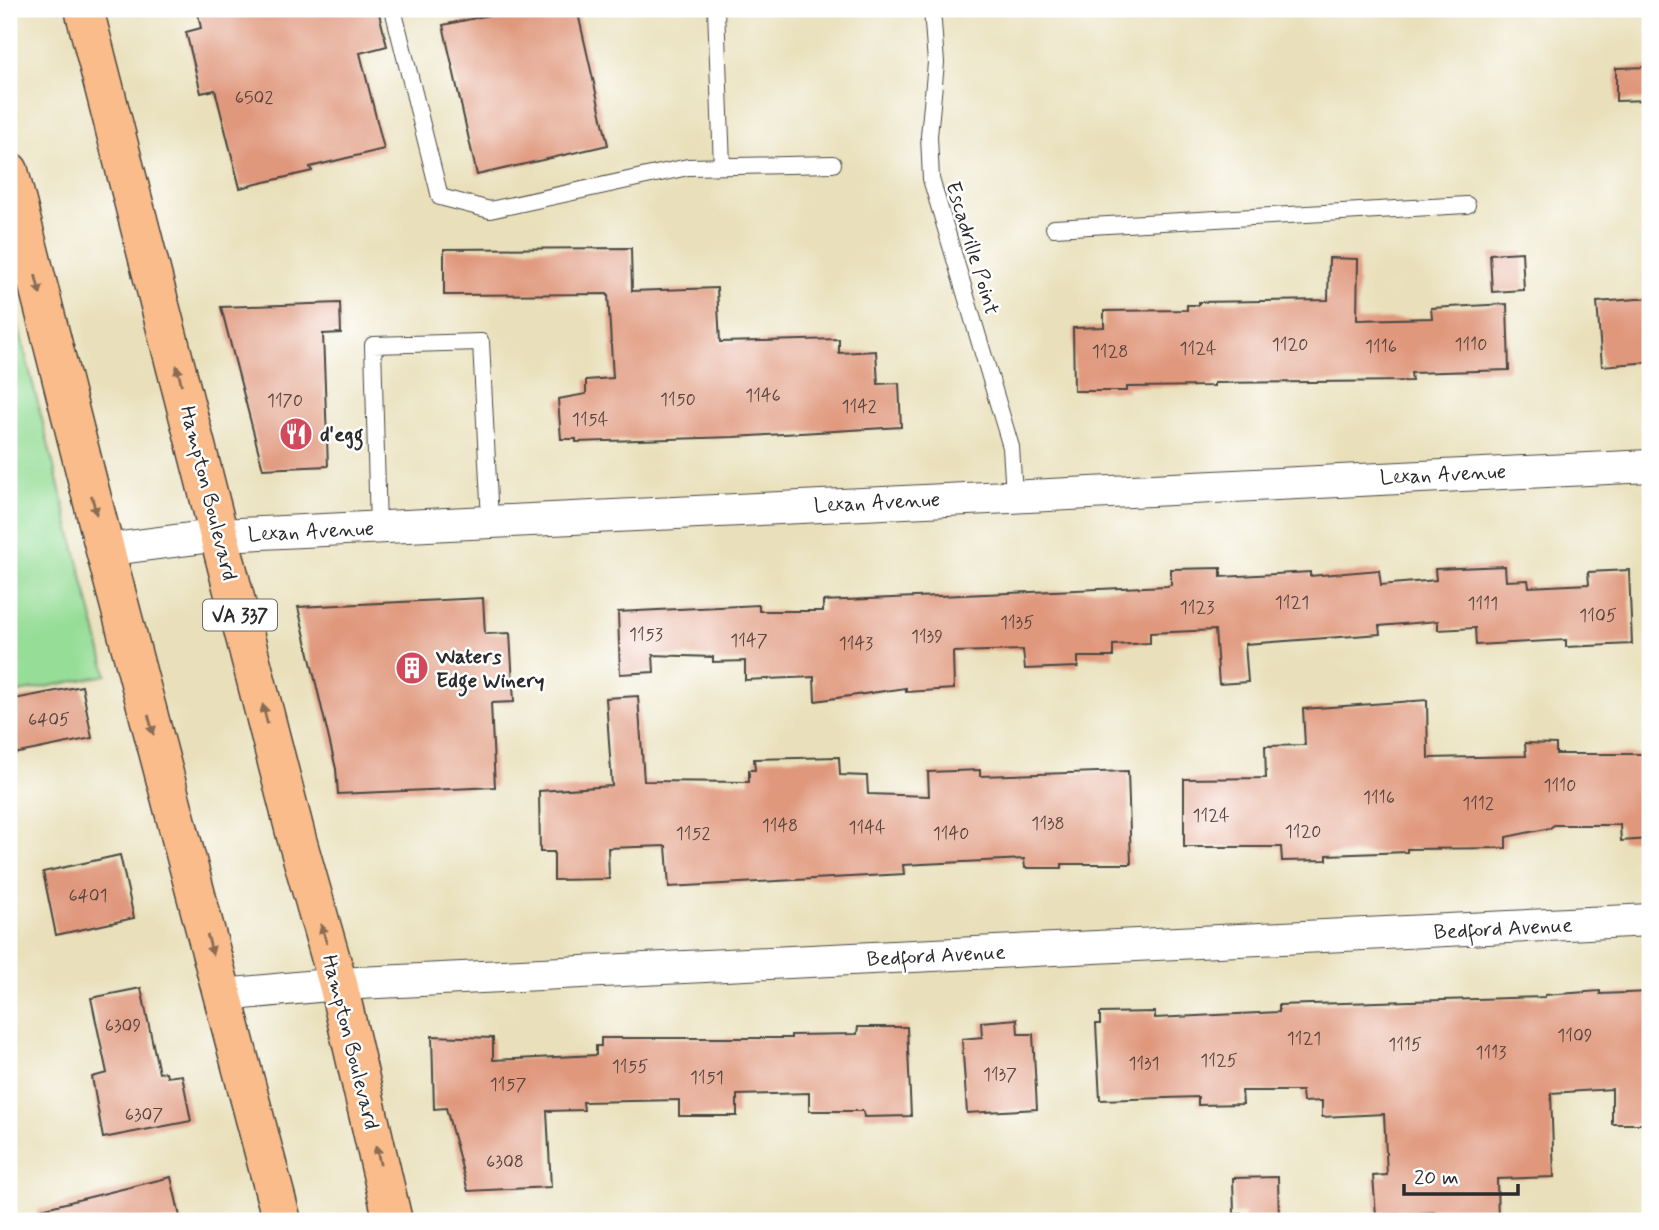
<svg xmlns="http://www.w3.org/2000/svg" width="1659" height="1230" font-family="Mynerve,sans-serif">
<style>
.green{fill:#96dd97;stroke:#608461;stroke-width:2}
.building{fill:#e0987d}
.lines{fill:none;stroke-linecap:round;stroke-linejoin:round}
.lane-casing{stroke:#484641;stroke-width:18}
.street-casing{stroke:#484641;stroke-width:34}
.primary-casing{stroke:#484641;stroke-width:41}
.lane{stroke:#fff;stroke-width:16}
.street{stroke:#fff;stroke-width:32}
.primary{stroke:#f9bc8a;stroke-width:38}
.oneway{fill:#886c56}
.labels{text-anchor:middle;stroke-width:5;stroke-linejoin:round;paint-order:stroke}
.number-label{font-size:18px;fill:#584640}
.shield{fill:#fff;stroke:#6b6b6b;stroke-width:2}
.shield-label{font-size:19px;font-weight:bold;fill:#2b2b2b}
.street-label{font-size:21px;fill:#2b2b2b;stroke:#fff}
.poi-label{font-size:21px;font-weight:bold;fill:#2b2b2b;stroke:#fff;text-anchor:start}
</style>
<rect width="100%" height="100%" fill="#fff"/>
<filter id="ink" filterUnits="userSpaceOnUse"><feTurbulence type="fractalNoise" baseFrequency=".0143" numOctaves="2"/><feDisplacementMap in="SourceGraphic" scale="14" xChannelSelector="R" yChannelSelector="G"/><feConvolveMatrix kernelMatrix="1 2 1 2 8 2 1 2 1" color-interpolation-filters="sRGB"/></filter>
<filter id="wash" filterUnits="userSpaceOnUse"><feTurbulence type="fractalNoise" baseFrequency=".00686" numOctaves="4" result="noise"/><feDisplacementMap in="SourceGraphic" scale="28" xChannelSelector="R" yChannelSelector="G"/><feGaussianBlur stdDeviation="1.57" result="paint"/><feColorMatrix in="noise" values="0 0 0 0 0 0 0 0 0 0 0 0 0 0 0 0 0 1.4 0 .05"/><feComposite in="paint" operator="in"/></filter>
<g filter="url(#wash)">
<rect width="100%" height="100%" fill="#e9e0bb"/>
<path class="green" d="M9 290 107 675 9 694Z"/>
<g id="blocks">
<path class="building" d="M197 9H378L387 46 360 53 384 149 310 167 312 171 240 188 215 90 201 93 186 32 201 28Z
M517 9H577L608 145 477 175 443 25Z
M1650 67V100L1616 101V68Z
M631 248 632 291 717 288 720 342 839 339V353L876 351 878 384 899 383 901 427 734 437 576 442V439H561L558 399 586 394V380L613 378 608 294 444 295V249Z
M1522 252 1524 290 1492 292 1490 254Z
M1329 258 1358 259 1357 320 1432 318 1431 308 1507 304 1509 370 1411 373 1412 381 1214 383V386L1127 387V391H1074L1073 328 1104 327V311L1187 310V305H1199V302L1328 300Z
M1650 298V362L1602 366 1597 302Z
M340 303 341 333 323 334 328 466 263 469 221 307Z
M1505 566 1506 581 1528 580 1529 587 1589 584 1588 572 1629 570 1632 644 1566 647V640L1476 645 1475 628 1438 630V621L1379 626 1380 634 1245 644 1248 682 1219 684 1215 630 1150 633V643L1113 645V657H1078V667L1025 669 1023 650 953 652 954 689 906 692V688L815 701 814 677 745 680V661L713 662V657L653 655 654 672 620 674 618 612 759 605V611H823V601L1167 586 1171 585V569L1221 568V577L1310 572V576L1379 570 1381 585 1436 580 1435 569Z
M483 598 485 634 510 633 514 702 491 703 495 787 338 794 336 769 298 607Z
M82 686 92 738 9 755V700Z
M638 696 644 781 749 782V770H755L754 759 839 757 840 775 867 776 868 794 929 796 928 772 980 770V776L1128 771 1131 864H1062V868H1025L1024 859 903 865 904 874 669 887 666 846 608 848 609 879 554 880V852H540L539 791 612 786 606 698Z
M1427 700 1428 758 1526 756 1525 743 1556 744V754H1650V839L1621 841 1620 825H1554L1550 828 1506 837V848L1407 849V852L1327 855V860L1282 861 1281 847H1184V779L1266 778 1265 746 1305 745 1303 709Z
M120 855 134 918 56 935 43 872Z
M141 988 159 1073 166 1072 167 1077 182 1075 191 1121 103 1138 92 1077 107 1073 91 998Z
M1600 991V994L1650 992V1124H1612V1089L1551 1093 1554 1177 1497 1179 1498 1221H1439L1438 1212 1376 1215 1373 1176 1387 1175 1384 1114 1322 1117V1101L1303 1102 1302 1091H1242L1243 1104 1198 1105V1097L1100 1100 1096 1024H1100V1013L1155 1012V1018L1279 1012V1005L1545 997V995Z
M1017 1019 1018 1034H1033L1037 1109 967 1113 962 1039 982 1037 981 1022Z
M858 1027H907L911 1116 864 1117 863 1111H809V1093L737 1095V1116H679V1100L583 1102 584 1110 547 1111 551 1187 468 1191 446 1108 434 1109 432 1036 493 1038V1060L596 1055V1046H601V1038H791V1035L857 1034Z
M171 1177 181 1221H38L37 1210Z
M1278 1177 1279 1221H1244V1214H1234L1233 1178Z"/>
</g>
</g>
<g filter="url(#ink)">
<use href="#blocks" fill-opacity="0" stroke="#484641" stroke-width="2"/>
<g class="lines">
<defs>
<path id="lane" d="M393 9 440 197 490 210 688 167 833 164
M716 9 722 166
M932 9 936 63 929 136 931 179 1011 447 1014 495
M1054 228 1467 205
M378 527 373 345 481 342 490 521"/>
<path id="street" d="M105 550 220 535 1650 466
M223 995 338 984 1650 920"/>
<path id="primary" d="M84 9 297 840 338 984 393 1221
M9 171 105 550 282 1221"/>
</defs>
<use href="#lane" class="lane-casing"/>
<use href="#street" class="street-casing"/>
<use href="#primary" class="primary-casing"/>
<use href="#lane" class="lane"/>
<use href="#street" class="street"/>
<use href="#primary" class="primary"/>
</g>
<defs><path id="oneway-solid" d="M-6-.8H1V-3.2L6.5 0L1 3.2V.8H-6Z" transform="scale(1.75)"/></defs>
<g class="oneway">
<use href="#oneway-solid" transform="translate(38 285) rotate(76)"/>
<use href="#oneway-solid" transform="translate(179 375) rotate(-104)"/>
<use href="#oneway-solid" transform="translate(94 505) rotate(76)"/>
<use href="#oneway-solid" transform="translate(265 714) rotate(-104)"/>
<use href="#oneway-solid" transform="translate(151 725) rotate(75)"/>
<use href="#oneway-solid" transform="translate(324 934) rotate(-106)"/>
<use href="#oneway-solid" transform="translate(210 945) rotate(75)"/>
<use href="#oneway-solid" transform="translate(378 1155) rotate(-103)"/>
</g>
</g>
<defs>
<symbol id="restaurant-disc" viewBox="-11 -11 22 22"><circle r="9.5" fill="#d1495b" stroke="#fff"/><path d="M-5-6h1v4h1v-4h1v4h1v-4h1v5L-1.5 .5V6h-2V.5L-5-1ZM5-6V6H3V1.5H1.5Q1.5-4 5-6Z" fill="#fff"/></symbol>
<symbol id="building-disc" viewBox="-11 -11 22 22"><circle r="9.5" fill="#d1495b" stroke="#fff"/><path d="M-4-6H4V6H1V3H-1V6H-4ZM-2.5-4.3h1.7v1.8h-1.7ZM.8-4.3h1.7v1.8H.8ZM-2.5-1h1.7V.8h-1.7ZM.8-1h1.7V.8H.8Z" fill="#fff"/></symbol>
</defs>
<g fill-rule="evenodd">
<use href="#restaurant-disc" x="277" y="415" width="38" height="38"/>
<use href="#building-disc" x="393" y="649" width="38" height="38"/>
</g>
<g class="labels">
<g class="number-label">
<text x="254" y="103">6502</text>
<text x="1290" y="350">1120</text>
<text x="1471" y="350">1110</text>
<text x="1381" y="352">1116</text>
<text x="1198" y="354">1124</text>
<text x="1110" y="357">1128</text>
<text x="763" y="401">1146</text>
<text x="678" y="405">1150</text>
<text x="285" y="406">1170</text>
<text x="859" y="412">1142</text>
<text x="590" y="425">1154</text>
<text x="1292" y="608">1121</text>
<text x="1483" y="609">1111</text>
<text x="1197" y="613">1123</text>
<text x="1598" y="621">1105</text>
<text x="1017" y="628">1135</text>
<text x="646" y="640">1153</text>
<text x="927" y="642">1139</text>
<text x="749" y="646">1147</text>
<text x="856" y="649">1143</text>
<text x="49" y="725">6405</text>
<text x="1560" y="791">1110</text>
<text x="1379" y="803">1116</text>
<text x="1478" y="809">1112</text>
<text x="1211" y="821">1124</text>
<text x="1048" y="829">1138</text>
<text x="780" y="831">1148</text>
<text x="867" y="833">1144</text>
<text x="1303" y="837">1120</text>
<text x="693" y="839">1152</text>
<text x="951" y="839">1140</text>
<text x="88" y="901">6401</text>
<text x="123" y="1031">6309</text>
<text x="1575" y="1041">1109</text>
<text x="1304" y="1044">1121</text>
<text x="1405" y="1050">1115</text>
<text x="1491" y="1058">1113</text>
<text x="1219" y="1066">1125</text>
<text x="1144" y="1069">1131</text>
<text x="630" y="1072">1155</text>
<text x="1000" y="1080">1137</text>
<text x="707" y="1083">1151</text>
<text x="508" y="1090">1157</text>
<text x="144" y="1120">6307</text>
<text x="505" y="1167">6308</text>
</g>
<rect class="shield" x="203" y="599.5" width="74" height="31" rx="5"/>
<g class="shield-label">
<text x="240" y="622">VA 337</text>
</g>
<g class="street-label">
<text transform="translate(973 248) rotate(73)" y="7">Escadrille Point</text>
<text transform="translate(1443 474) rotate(-3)" y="7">Lexan Avenue</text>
<text transform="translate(209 493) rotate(76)" y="7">Hampton Boulevard</text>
<text transform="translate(877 502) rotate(-3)" y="7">Lexan Avenue</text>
<text transform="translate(311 531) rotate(-3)" y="7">Lexan Avenue</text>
<text transform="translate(1503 928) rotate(-3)" y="7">Bedford Avenue</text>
<text transform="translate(936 955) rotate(-3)" y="7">Bedford Avenue</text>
<text transform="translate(351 1042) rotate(76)" y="7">Hampton Boulevard</text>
</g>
<g class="poi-label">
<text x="320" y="441">d'egg</text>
<text x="436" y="663">Waters<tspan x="436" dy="24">Edge Winery</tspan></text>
</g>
</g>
<rect width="1659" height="1230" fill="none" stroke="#fff" stroke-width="35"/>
<path d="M1404 1184v10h114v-10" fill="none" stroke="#2b2b2b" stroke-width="3.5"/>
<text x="1414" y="1184" font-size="21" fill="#2b2b2b" stroke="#ffffff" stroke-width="5" paint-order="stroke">20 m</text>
</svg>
